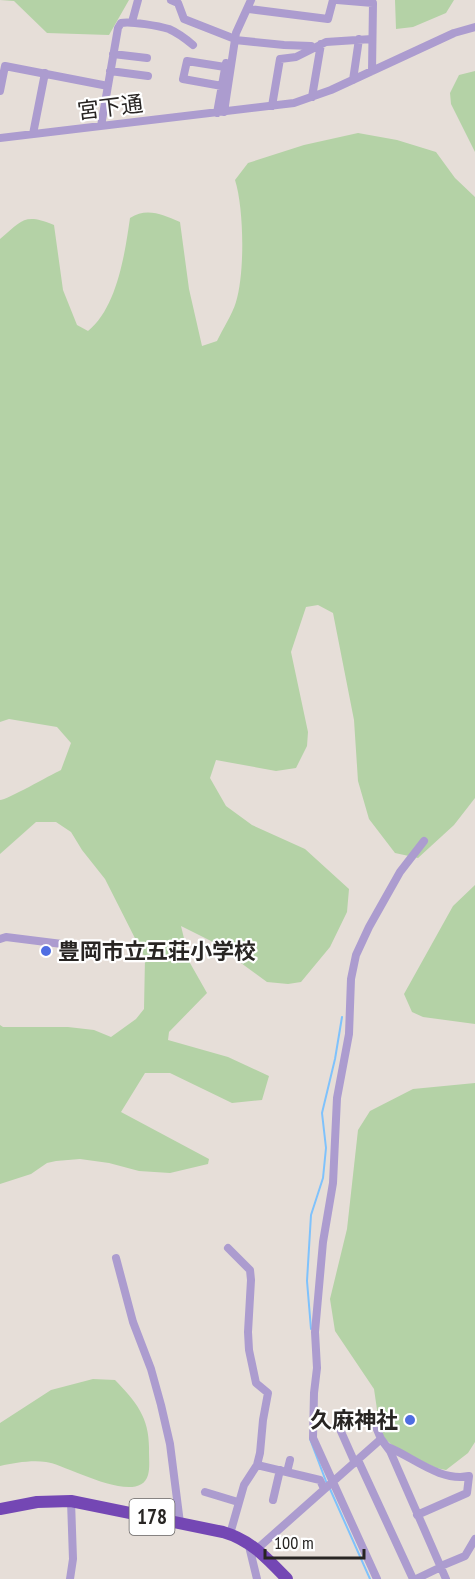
<svg xmlns="http://www.w3.org/2000/svg" width="475" height="1579" font-family="'PT Sans Narrow','Noto Sans JP',sans-serif">
<style>
.green{fill:#b4d2a6}
.lines{fill:none;stroke-linecap:round;stroke-linejoin:round}
.stream{stroke:#7fc2fc;stroke-width:2}
.minor{stroke:#ac9ccf;stroke-width:8}
.highway{stroke:#7447b4;stroke-width:12}
.poi-dot{fill:#4f6de2;stroke:#fff;stroke-width:2}
.labels{text-anchor:middle;stroke-width:4.5;stroke-linejoin:round;paint-order:stroke}
.shield{fill:#fff;stroke:#686665;stroke-width:1.5}
.shield-label{font-size:21px;font-weight:bold;fill:#282523}
.street-label{font-size:22px;fill:#282523;stroke:#fff}
.poi-label{font-size:22px;font-weight:bold;fill:#282523;stroke:#fff;text-anchor:start}
</style>
<rect width="100%" height="100%" fill="#e6ded8"/>
<path class="green" d="M0 0H129L109 35 47 33 14 1Z
M395 0H454L446 13 413 27 396 29Z
M475 71V152L451 104 450 93 459 75Z
M358 133 397 140 436 152 455 178 475 197V798L454 825 418 858 395 853 369 819 358 781 354 720 333 613 318 605 306 607 291 652 308 732 307 746 296 768 276 771 216 760 210 778 226 806 252 825 305 849 349 889 347 912 330 947 301 982 288 984 267 982 211 941 181 926 190 963 207 993 169 1032 168 1040 228 1057 269 1076 262 1100 232 1103 170 1073H145L121 1112 209 1159 208 1164 170 1173 139 1171 109 1163 80 1159 56 1161 47 1163 31 1174 0 1184V1025L3 1027H68L94 1030 111 1037 136 1019 144 1009 145 958 105 879 82 850 71 832 56 822H36L0 854V800C7 800 50 775 61 770L71 743 57 727 9 719 0 722V239C23 220 24 213 54 225L63 290 77 325 88 331C117 308 125 253 130 218 147 207 163 215 180 222L189 289 202 346 217 341C223 328 232 315 236 302 245 273 244 208 235 180L248 163 304 145Z
M475 885V1024L423 1017 412 1012 404 994 453 906Z
M475 1083V1442L468 1453 446 1470 436 1468 397 1449 385 1439 380 1430 374 1389 335 1331 330 1299 347 1229 358 1130 370 1111 413 1089Z
M93 1379 115 1380C137 1403 150 1418 149 1452 149 1459 150 1468 148 1475 139 1508 63 1463 46 1462 31 1460 14 1463 0 1466V1423L51 1390Z"/>
<g class="lines">
<path class="stream" d="M311 1329 307 1281 311 1215 323 1178 326 1148 322 1113 335 1059 342 1017
M310 1439 327 1484
M330 1489 370 1579"/>
<path class="minor" d="M171 0 178 3 184 19 235 39
M337 0 373 3 372 71
M249 9 328 19 333 0
M132 22 138 0
M235 40 284 45 311 46
M113 54 147 58
M110 71 148 76
M353 80 359 39
M222 86 183 79 187 61 225 67
M0 91 5 66 108 86
M312 97 321 44
M272 106 280 59 296 57 326 42 372 39
M224 112 236 33 251 0
M217 113 226 63
M101 126 118 28 121 23C131 21 159 26 169 29 178 33 186 39 193 45
M33 134 45 73
M0 138 294 103 331 90 454 33 475 27
M0 939 6 937 86 947
M228 1248 250 1270 251 1280 248 1332 249 1350 256 1383 268 1393 263 1420 260 1453 257 1465 244 1485 230 1534
M116 1258 133 1322 151 1369 161 1405 170 1444 180 1523
M371 1415 381 1439
M339 1427 355 1463
M388 1447C413 1457 440 1482 469 1476L467 1493 417 1515
M358 1460 413 1579
M257 1465 320 1480 324 1489
M287 1472 290 1460
M205 1492 238 1502
M273 1500 280 1470
M248 1542 257 1579
M257 1549 381 1439 390 1451 446 1579
M441 1566 465 1556 475 1539
M70 1579 73 1559 71 1501
M377 1579 313 1438 314 1393 317 1368 315 1332 323 1242 333 1183 337 1098 349 1034 351 979 356 955 369 927 400 872 424 841
M416 1579 441 1567"/>
<path class="highway" d="M0 1509 37 1502 71 1501 223 1532C251 1540 268 1559 287 1579"/>
</g>
<g class="poi-dot">
<circle cx="46" cy="951" r="6"/>
<circle cx="410" cy="1420" r="6"/>
</g>
<g class="labels">
<rect class="shield" x="129.5" y="1499" width="45" height="36" rx="4.5"/>
<g class="shield-label">
<text x="152" y="1524">178</text>
</g>
<g class="street-label">
<text transform="translate(110 107) rotate(-7)" y="8">宮下通</text>
</g>
<g class="poi-label">
<text x="58" y="959">豊岡市立五荘小学校</text>
<text x="398" y="1428" text-anchor="end">久麻神社</text>
</g>
</g>
<path d="M265 1549v9h99v-9" fill="none" stroke="#282523" stroke-width="3"/>
<text x="274" y="1549" font-size="18" fill="#282523" stroke="#ffffff" stroke-width="4.5" paint-order="stroke">100 m</text>
</svg>
